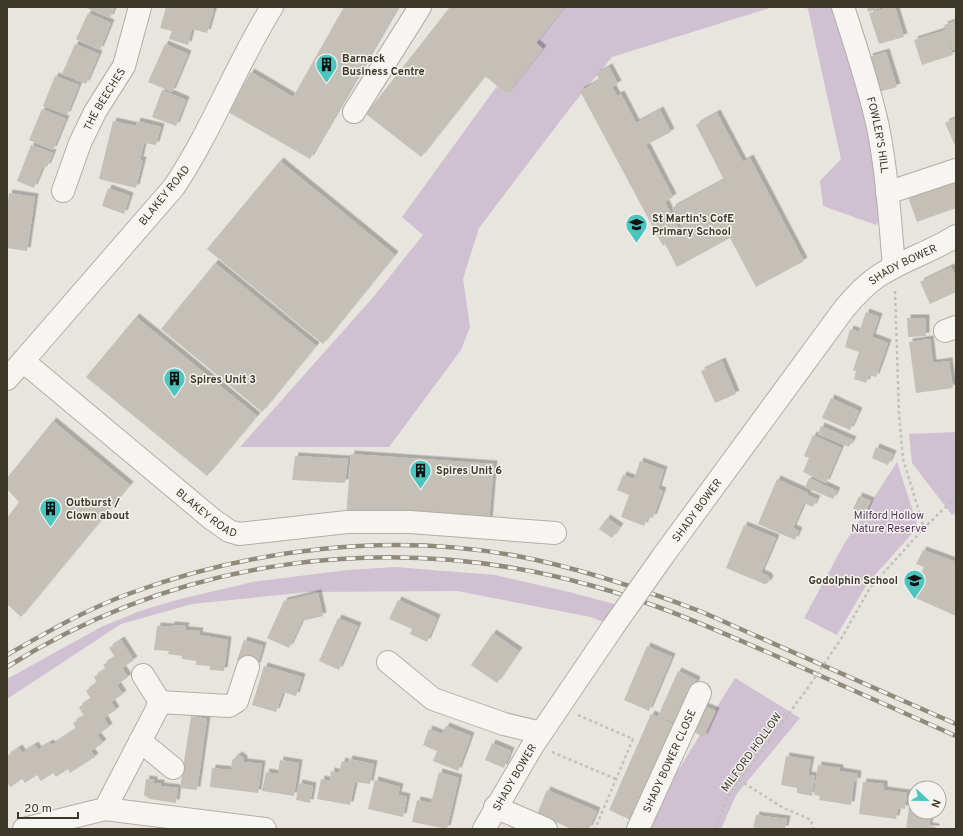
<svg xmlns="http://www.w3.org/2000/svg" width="963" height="836" font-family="Overpass,sans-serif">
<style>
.green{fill:#cfc1d1}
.building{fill:#c4c0b7;filter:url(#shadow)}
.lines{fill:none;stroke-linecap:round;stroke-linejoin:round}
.minor-casing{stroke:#b2aea5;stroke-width:24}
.path{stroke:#c2c0ba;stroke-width:2.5;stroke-dasharray:3 3;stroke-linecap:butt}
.minor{stroke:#f6f5f2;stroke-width:22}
.rail-casing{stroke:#908a7a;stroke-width:4.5}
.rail{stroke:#f5f3ef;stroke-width:3;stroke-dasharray:9;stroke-linecap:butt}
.minor-bridge-casing{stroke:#b2aea5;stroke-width:24;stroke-linecap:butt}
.path-bridge{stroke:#c2c0ba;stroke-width:2.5;stroke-dasharray:3 3;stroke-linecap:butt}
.minor-bridge{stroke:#f6f5f2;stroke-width:22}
.labels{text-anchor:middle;stroke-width:3;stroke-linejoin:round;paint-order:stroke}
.poi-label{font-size:11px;font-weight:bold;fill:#3e3829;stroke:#f5f3ef;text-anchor:start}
.street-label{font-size:11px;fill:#3e3829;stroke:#f5f3ef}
.park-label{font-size:11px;fill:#563759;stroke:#f5f3ef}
</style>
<defs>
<filter id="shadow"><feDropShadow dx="3.5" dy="-3.5" stdDeviation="0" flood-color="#0004"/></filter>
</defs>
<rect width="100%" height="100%" fill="#e8e5df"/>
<path class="green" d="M565 7H773L612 57 570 108 479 228 463 279 470 327 461 350 389 447H240L375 295 423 235 402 217 497 86 507 94 543 49 536 43Z
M804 7H836L859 68 882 217 876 225 823 206 820 181 841 159 808 9Z
M956 432V513L952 515 912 463 909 434Z
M897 462 918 527 867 584 837 635 804 618 844 544Z
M395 567 495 575 569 592 618 605 608 624 591 617 457 591 308 592 192 604 121 624 7 699V679L101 627 140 611 180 599 253 582 347 570Z
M735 678 800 718 736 795 721 829H642Z"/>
<path class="building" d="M88 7H115L110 18 87 8Z
M166 7H208L214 9 207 33 192 29 188 45 169 39 172 31 160 28Z
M344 7H398L310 159 228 112 251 72 293 97Z
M450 7H565L536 43 543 49 507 94 485 76 421 157 366 114Z
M867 7H883L868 12Z
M889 7H895L904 37 879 44 869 13Z
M88 13 111 23 100 50 76 39Z
M956 21V49L953 50 944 25Z
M945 30 953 55 922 65 914 40Z
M75 44 99 54 86 84 62 74Z
M165 44 188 54 172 92 148 82Z
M886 52 897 87 879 92 869 57Z
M609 67 618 84 612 87 617 96 621 94 636 123 660 110 671 132 646 145 673 197 665 202 683 237 686 235 672 208 724 180 696 125 717 113 743 162 750 158 804 261 756 287 730 238 677 267 665 244 663 246 580 91 600 80 596 74Z
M55 76 79 85 67 115 43 106Z
M162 90 186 100 176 126 152 117Z
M42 109 66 119 53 150 29 140Z
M956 118V148L945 123Z
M113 121 136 126 137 121 161 127 156 145 144 143 140 160H143L136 188 99 179Z
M31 145 53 153 47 167 43 166 34 188 17 181Z
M280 161 395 255 323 344 207 249Z
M956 176V208L917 222 907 194Z
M108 188 130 196 124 214 102 206Z
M9 193 35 197 27 251 7 248V209Z
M215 263 316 346 262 412 161 329Z
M951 267 956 277V292L930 304 920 282Z
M866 312 879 317 872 337 888 343 876 377 869 375 866 383 854 379 856 371 853 370 859 352 845 347 850 329 859 332Z
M136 317 257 416 207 476 86 377Z
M907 318H926V336L908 337Z
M930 339 933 363 949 361 953 388 916 393 909 342Z
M722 361 736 394 715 403 701 371Z
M831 398 859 411 850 430 822 418Z
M53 421 130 485 21 617 8 605 7 606V518L19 502 7 489V478Z
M821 426 853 440 849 447 818 434Z
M813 435 841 448 826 483 803 472 809 458 804 456Z
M876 447 893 454 888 465 872 458Z
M351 454 494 464 489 522 346 516Z
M295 456 348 459 345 483 292 480Z
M640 461 664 470 658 489 663 491 653 518 648 517 644 526 621 517 629 495 617 490 623 475 634 479Z
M809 478 837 491 833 499 805 487Z
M777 479 808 493 807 495 817 499 813 507 804 503 793 528 799 531 795 540 758 524Z
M859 496 871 501 865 514 853 509Z
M607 518 620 527 612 538 599 529Z
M744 525 776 538 761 573 768 576 770 579 768 583 764 584 726 568Z
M923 550 956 562V616L911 596 924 567 916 564Z
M318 593 323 616 302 621 289 648 267 638 284 601Z
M398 600 437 618 427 642 410 634 412 629 389 619Z
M338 618 358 626 339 670 319 661Z
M171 625 186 626 185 630 200 631 199 635 228 640 224 671 210 670V666L196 665V661L182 659V656L168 654 169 651 154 650 157 626 171 627Z
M493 633 519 651 497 683 471 665Z
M121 640 134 660 122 668 128 677 117 685 123 694 111 702 116 710 104 718 109 727 97 735 103 743 91 751 95 757 70 773 68 769 56 777 53 773 41 781 37 775 25 783 22 779 11 787 8 784 7 785V756L19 748 22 753 35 745 38 750 50 743 52 745 76 729 73 723 84 716 79 707 91 699 86 691 97 682 94 677 106 669 103 665 115 657 109 648Z
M244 640 263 646 257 666 237 660Z
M647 646 672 657 649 711 624 700Z
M264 666 302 677 296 696 283 692 276 712 252 705Z
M678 671 697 680 678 724 658 716Z
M704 706 716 711 704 737 692 731Z
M651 714 678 726 635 822 609 810Z
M191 716 207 719 197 790 180 788Z
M446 726 471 736 458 771 433 761 437 751 423 745 429 729 442 734Z
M492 743 511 751 504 768 485 760Z
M239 755 244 759V762L262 764 258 793 210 787 212 768 231 770 232 760Z
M786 756 811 760 808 775 815 776 812 796 797 793V788L781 785Z
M349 759 374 764 370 784 355 782 350 805 317 799 321 779 330 781 331 771 339 773 342 761 348 763Z
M280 760 299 763 294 796 262 791 266 772 278 774Z
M818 765 840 768V771L858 774 857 782 854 781 851 805 819 800 820 796 814 795Z
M439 772 459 778 447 829 412 822 417 800 431 803Z
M146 779 154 780V783H161V786L178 788 176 803 150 799 144 795Z
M375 780 400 787 398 795 407 797 403 817 368 809Z
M863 782 884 784V790L907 793 905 809 898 808 896 819 859 814Z
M299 783 313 786 310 803 296 800Z
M547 790 597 811 589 829H572L537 814Z
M909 807H915V812H932L929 826 936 827V829H906Z
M756 815 787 819 785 829H753Z"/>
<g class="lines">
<defs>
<g id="minor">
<path id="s1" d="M272 7C236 65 212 130 174 187L23 361 212 519 229 531 239 534 347 522H410L555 533"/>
<path id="s2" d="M843 7C856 47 869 86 878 127 887 173 890 220 894 267"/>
<path d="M354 112 420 7"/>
<path id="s3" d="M63 191 80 143 95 112 124 66 140 7"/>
<path d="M887 193 956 170"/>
<path d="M945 331 956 327"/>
<path d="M7 379 23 361"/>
<path id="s4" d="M663 556 844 309C854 297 864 286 877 277 902 260 931 252 956 236"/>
<path d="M388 662 433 699 504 724 541 733"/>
<path d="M159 702 229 706 237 701 248 667"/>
<path d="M140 741 173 768"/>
<path d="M495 807 546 829"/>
<path d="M105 809 158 707V699L143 675"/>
<path d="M24 829 105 809 265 829"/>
<path id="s5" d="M484 829 533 745 613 627"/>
<path id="s6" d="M638 829 700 693"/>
</g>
</defs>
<use href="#minor" class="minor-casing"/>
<path class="path" d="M895 291 899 413 903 459 924 528
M841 639 870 588 924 528 956 497
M578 715 633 739 595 829
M552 752 616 779
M739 780 782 807 811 820 813 829
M715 829 728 796 807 689"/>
<use href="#minor" class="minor"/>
<defs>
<path id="rail" d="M7 655C47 632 87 609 131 593 252 549 389 532 517 556 580 568 642 589 702 612L956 724
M7 667C183 556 394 530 593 586 656 603 716 630 776 656 836 683 896 709 956 736"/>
</defs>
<use href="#rail" class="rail-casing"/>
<use href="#rail" class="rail"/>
<defs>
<path id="minor-bridge" d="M613 627 663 556"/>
</defs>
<use href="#minor-bridge" class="minor-bridge-casing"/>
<path class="path-bridge" d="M807 689 841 639"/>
<use href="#minor-bridge" class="minor-bridge"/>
</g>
<defs>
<symbol id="building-pin" viewBox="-11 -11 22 30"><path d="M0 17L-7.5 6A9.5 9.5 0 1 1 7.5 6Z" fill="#4cc5bf" stroke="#f5f3ef"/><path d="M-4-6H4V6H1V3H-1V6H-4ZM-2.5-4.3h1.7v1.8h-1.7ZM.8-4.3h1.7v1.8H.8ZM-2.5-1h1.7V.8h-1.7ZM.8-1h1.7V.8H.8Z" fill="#111"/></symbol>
<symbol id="school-pin" viewBox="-11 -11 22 30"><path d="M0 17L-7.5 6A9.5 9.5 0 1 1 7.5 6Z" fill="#4cc5bf" stroke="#f5f3ef"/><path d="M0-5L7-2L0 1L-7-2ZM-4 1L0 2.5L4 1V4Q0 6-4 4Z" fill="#111"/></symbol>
</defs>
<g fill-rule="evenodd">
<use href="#building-pin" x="314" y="52" width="25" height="34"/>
<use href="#school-pin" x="624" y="212" width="25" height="34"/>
<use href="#building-pin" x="162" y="366" width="25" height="34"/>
<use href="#building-pin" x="408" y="458" width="25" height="34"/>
<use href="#building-pin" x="38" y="496" width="25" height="34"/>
<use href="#school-pin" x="902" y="568" width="25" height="34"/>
</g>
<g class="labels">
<g class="poi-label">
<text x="342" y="62">Barnack<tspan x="342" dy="13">Business Centre</tspan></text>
<text x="652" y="222">St Martin's CofE<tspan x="652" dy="13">Primary School</tspan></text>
<text x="190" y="383">Spires Unit 3</text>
<text x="436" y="474">Spires Unit 6</text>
<text x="66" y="506">Outburst /<tspan x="66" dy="13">Clown about</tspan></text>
<text x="898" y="584" text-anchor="end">Godolphin School</text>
</g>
<g class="street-label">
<text dy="4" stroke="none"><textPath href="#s3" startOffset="101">THE BEECHES</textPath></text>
<text dy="4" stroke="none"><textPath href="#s2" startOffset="133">FOWLER'S HILL</textPath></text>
<text transform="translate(164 195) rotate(-51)" y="4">BLAKEY ROAD</text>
<text dy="4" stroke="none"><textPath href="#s4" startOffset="381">SHADY BOWER</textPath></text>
<text dy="4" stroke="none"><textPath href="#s4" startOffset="57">SHADY BOWER</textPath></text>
<text dy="4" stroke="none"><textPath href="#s1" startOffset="674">BLAKEY ROAD</textPath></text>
<text transform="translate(751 752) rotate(-54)" y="4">MILFORD HOLLOW</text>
<text dy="4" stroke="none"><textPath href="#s6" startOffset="75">SHADY BOWER CLOSE</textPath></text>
<text dy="4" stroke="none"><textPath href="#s5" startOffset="60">SHADY BOWER</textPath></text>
</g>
<g class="park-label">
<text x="889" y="519">Milford Hollow<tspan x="889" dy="13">Nature Reserve</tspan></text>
</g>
</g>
<rect width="963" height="836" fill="none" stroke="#3e3829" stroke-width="16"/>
<g transform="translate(927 800) rotate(112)"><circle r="19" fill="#f5f3ef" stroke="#aca8a0"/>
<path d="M0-3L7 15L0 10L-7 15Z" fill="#4cc5bf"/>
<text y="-6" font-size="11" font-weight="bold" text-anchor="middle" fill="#3e3829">N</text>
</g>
<path d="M18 812v6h60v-6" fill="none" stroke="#3e3829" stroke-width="2"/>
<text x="24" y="812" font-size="12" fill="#3e3829" stroke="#f5f3ef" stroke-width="3" paint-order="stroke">20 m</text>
</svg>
